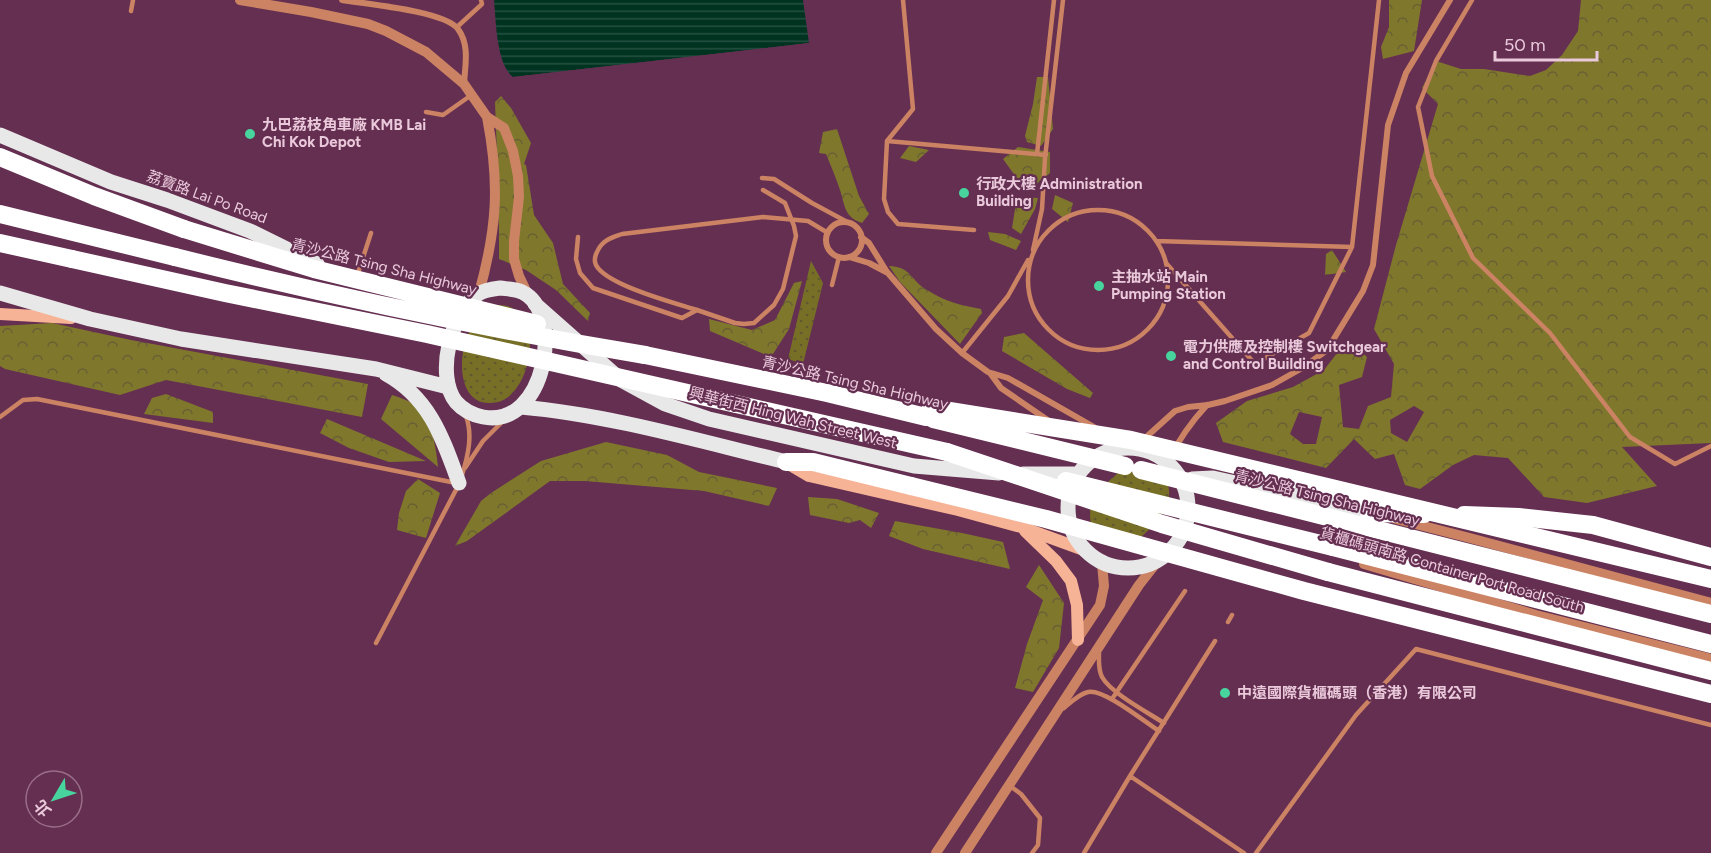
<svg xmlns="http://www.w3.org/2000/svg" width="1711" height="853" font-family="Figtree,'Noto Sans TC',sans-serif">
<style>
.grass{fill:url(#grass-dots)}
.forest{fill:url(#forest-crowns);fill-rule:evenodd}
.water{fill:url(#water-rules)}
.pier{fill:#652f51}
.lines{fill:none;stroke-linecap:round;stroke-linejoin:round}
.service{stroke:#cb8364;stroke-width:4.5}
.minor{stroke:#cb8364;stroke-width:6}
.tertiary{stroke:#cb8364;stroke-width:10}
.secondary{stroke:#f7b396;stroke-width:12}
.primary{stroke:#e8e8e8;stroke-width:15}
.motorway{stroke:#fff;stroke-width:18}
.service-bridge{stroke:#cb8364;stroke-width:4.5}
.motorway-bridge{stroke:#fff;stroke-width:18}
.poi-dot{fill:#48d49d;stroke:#652f51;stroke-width:2}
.labels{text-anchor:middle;stroke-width:4.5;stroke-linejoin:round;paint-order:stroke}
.poi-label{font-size:15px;font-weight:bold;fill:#eac9db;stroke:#652f51;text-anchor:start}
.street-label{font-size:15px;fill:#eac9db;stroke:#652f51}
</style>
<defs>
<pattern id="grass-dots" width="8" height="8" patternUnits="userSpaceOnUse" patternTransform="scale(1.5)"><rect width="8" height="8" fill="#776f25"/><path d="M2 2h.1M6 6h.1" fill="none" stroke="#615832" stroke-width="1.8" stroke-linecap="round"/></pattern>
<pattern id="forest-crowns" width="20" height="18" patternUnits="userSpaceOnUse" patternTransform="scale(1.5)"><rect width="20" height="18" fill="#7f772c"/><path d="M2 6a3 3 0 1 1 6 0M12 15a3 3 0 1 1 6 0" fill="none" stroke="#685f35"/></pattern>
<pattern id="water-rules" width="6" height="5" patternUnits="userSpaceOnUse" patternTransform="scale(1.5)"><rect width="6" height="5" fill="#003421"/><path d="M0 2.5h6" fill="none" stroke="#255041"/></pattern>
</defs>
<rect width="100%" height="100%" fill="#652f51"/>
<path class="grass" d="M811 261 823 283 803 364 788 359Z
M497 305C547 303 534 393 498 402 458 411 457 359 468 335 472 325 489 313 497 305Z
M1134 465 1168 485C1174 507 1155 524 1141 537L1091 524C1090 517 1089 510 1092 504 1100 488 1117 470 1134 465Z"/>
<path class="forest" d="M1389 0H1422L1414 51 1383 59 1381 47 1389 27Z
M1581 0H1711V443L1622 447 1657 486 1587 503 1544 497 1508 458 1474 455 1453 465 1420 489 1405 485 1394 454 1375 459 1354 439 1326 468 1223 442 1216 423 1247 401 1293 387 1324 370 1348 339 1367 357 1362 377 1339 385 1343 427 1359 429 1368 406 1391 397 1394 364 1374 329 1396 245 1438 104 1422 88 1436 61 1461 69H1484L1530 76 1546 70 1562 55 1578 31ZM1414 406 1424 412 1407 442 1391 433 1390 420ZM1299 412 1322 417 1316 444H1303L1290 434Z
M1037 77H1048L1053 129 1041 146 1027 142 1025 136 1033 104Z
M501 96 511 108 531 143 524 164 526 165 534 215 553 243 563 284 590 313 588 321 556 290 526 270 499 259V228L495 155H497L495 102Z
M837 129 859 196 869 214 862 223C844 217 845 205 840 190 836 178 831 166 826 154L819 153 823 132Z
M909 146 929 150 916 162 900 158Z
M1018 147 1050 152V173L1027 192 1003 159Z
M1055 195 1073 203 1068 222 1052 209Z
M1017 197 1038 198 1035 209 1021 234 1012 228Z
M988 232 1005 234 1021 241 1016 250 990 240Z
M1332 250 1346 272 1325 275 1326 254Z
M889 266C912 267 910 280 927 290 946 302 960 305 981 309L982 313 960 344 900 282Z
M802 281 789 329 771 357 710 331 709 319 752 330 775 320 794 283Z
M52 323 131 340 368 384 362 417 166 380 120 395 5 369 0 366V326Z
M1024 333 1093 393 1090 398 1067 389 1002 351 1004 337Z
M166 394 213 412V423L144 414 152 398Z
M392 395C398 397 405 399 410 402 431 412 436 446 438 467L381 419Z
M327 419 426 461 389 462 349 448 320 433Z
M606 442 667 455 699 472 777 488 769 506 704 491 585 481H550L467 541 455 546 481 501 491 493 541 461Z
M418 479 440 493 426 538 397 530 399 513 406 491Z
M808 497 837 499 879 513 871 528 860 520 849 523 810 515Z
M895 521 962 533 1003 542 1010 569 923 549 889 536Z
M1039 565 1064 603 1059 648 1033 692 1015 688 1027 644 1043 600 1026 587Z"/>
<path class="water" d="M494 0H803L809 43 513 77C496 64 496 20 494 0Z"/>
<path class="pier" d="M809 43 810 46 514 80 513 77Z"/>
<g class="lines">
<path class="service" d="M903 0 913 109 887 141 884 199 888 212 898 224 974 230
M1472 0 1436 61 1418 107 1432 176 1473 258 1550 333 1630 437 1675 464 1711 446
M131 11 133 0
M457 27 482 4 481 0
M426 112 443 115 470 96
M887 141 1046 155
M1037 154 1054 0
M762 178 774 179 812 203 851 224
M1028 280a70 70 0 1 1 140 0a70 70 0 1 1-140 0Z
M578 237 576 259 580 273 593 288 682 318 697 310
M1156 241 1352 247
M1033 250 1042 209 1045 158 1063 0
M1166 263 1255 364 1309 333 1352 247 1379 0
M357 276 371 233
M832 285 839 257
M697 310C675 303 606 285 596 265 594 261 595 256 597 252 602 240 611 238 622 234L763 217 808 221 828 233
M962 353 1008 296 1028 260
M0 417 23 400 37 399 456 483
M465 468 483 441 503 421
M462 475C468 456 473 435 466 416
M1228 622 1232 615
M1215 641 1130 776 1244 853
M376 643 458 486
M1099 653C1099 661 1098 669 1102 677 1111 693 1147 712 1164 723
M1112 699 1185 591
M1064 708C1071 702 1079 694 1088 692 1103 688 1145 722 1159 731
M1010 786 1021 794 1040 818 1038 845 1032 853
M1084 853 1130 776
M1256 853 1356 715 1416 649 1711 725"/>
<path class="minor" d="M342 0C366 4 445 11 458 29 470 45 465 66 464 84
M826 240a18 18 0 1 1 36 0a18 18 0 1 1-36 0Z
M861 237 869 243 887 272 936 329 962 353 988 372 1008 378 1094 427
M849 257 869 263 886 272
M990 373 1001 388 1049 421
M1144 439 1175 411 1188 407 1208 405 1225 401 1272 385 1304 367 1327 350 1363 291 1373 265 1388 125 1406 73 1450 0
M1167 463C1178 441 1190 423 1207 405"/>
<path class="tertiary" d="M240 0 311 12 368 24 386 31 426 52 464 84 487 117 504 128 513 151 518 176 519 197 514 241V259L519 276 529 297
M479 293C497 228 500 184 487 117
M1396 519 1466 537 1711 603
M1364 564 1536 615 1711 659
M936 853 1100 605 1104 586 1102 563
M965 853 1139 585 1161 557"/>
<path class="secondary" d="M0 314 71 318
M787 463 809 476 958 510 1021 527 1084 550
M1025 531 1056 561 1071 581 1077 605 1078 640"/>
<path class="primary" d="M0 135 111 182 167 200 250 231 317 264
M500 288C507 289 515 289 522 292 565 312 546 429 483 417 473 415 463 410 456 402 435 375 451 313 478 294 484 290 492 289 500 288Z
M0 293 90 319 181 339 376 369 448 387
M535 304 621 380 665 404 709 419 914 466 999 473
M386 374C430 398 443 439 459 483
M521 407C610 415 699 441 786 462
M1068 508a60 60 0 1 1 120 0a60 60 0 1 1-120 0Z
M1023 474H1077
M1192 479 1213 478 1369 513"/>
<path class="motorway" d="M0 157 94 196 184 229
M0 214 175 257
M0 243 72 259
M645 355 827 393 926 417
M736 404 947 452
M786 462H813L911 486
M1369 513 1424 514
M1464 515 1519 517 1593 525 1711 557
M1333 547 1711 644
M1328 572 1711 671"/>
<path class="service-bridge" d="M697 310 735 323 744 324 754 323 774 305 783 289 796 236 794 226 785 203 763 190"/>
<path class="motorway-bridge" d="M184 229 314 269 537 324
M175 257C331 296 487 329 645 355
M72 259 225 293 427 334 736 404
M931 408 1131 440 1711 579
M933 419 1125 466
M947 452 1162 524 1328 572
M1141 470 1711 614
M1066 481 1333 547
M911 486 1046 519 1304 591 1711 694"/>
</g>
<g class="poi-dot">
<circle cx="250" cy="134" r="6"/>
<circle cx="964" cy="193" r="6"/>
<circle cx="1099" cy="286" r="6"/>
<circle cx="1171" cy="356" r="6"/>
<circle cx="1225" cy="693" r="6"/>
</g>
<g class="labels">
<g class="poi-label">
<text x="262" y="130">九巴荔枝角車廠 KMB Lai<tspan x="262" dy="17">Chi Kok Depot</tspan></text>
<text x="976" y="189">行政大樓 Administration<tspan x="976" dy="17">Building</tspan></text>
<text x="1111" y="282">主抽水站 Main<tspan x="1111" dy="17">Pumping Station</tspan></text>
<text x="1183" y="352">電力供應及控制樓 Switchgear<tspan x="1183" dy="17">and Control Building</tspan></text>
<text x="1237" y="698">中遠國際貨櫃碼頭（香港）有限公司</text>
</g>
<g class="street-label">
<text transform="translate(207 197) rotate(20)" y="5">荔寶路 Lai Po Road</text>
<text transform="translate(384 267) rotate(14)" y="5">青沙公路 Tsing Sha Highway</text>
<text transform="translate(855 383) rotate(13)" y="5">青沙公路 Tsing Sha Highway</text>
<text transform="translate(793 418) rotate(14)" y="5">興華街西 Hing Wah Street West</text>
<text transform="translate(1327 498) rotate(14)" y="5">青沙公路 Tsing Sha Highway</text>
<text transform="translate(1452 570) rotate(16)" y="5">貨櫃碼頭南路 Container Port Road South</text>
</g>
</g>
<g transform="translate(54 799) rotate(231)"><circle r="28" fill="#652f51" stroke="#9a6d88" stroke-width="1.5"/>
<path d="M0-4.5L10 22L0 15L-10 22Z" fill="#48d49d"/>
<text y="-9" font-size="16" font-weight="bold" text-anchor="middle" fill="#eac9db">北</text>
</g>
<path d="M1495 51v9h102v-9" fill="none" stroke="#eac9db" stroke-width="3"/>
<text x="1504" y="51" font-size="18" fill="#eac9db" stroke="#652f51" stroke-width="4.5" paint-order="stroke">50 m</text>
</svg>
